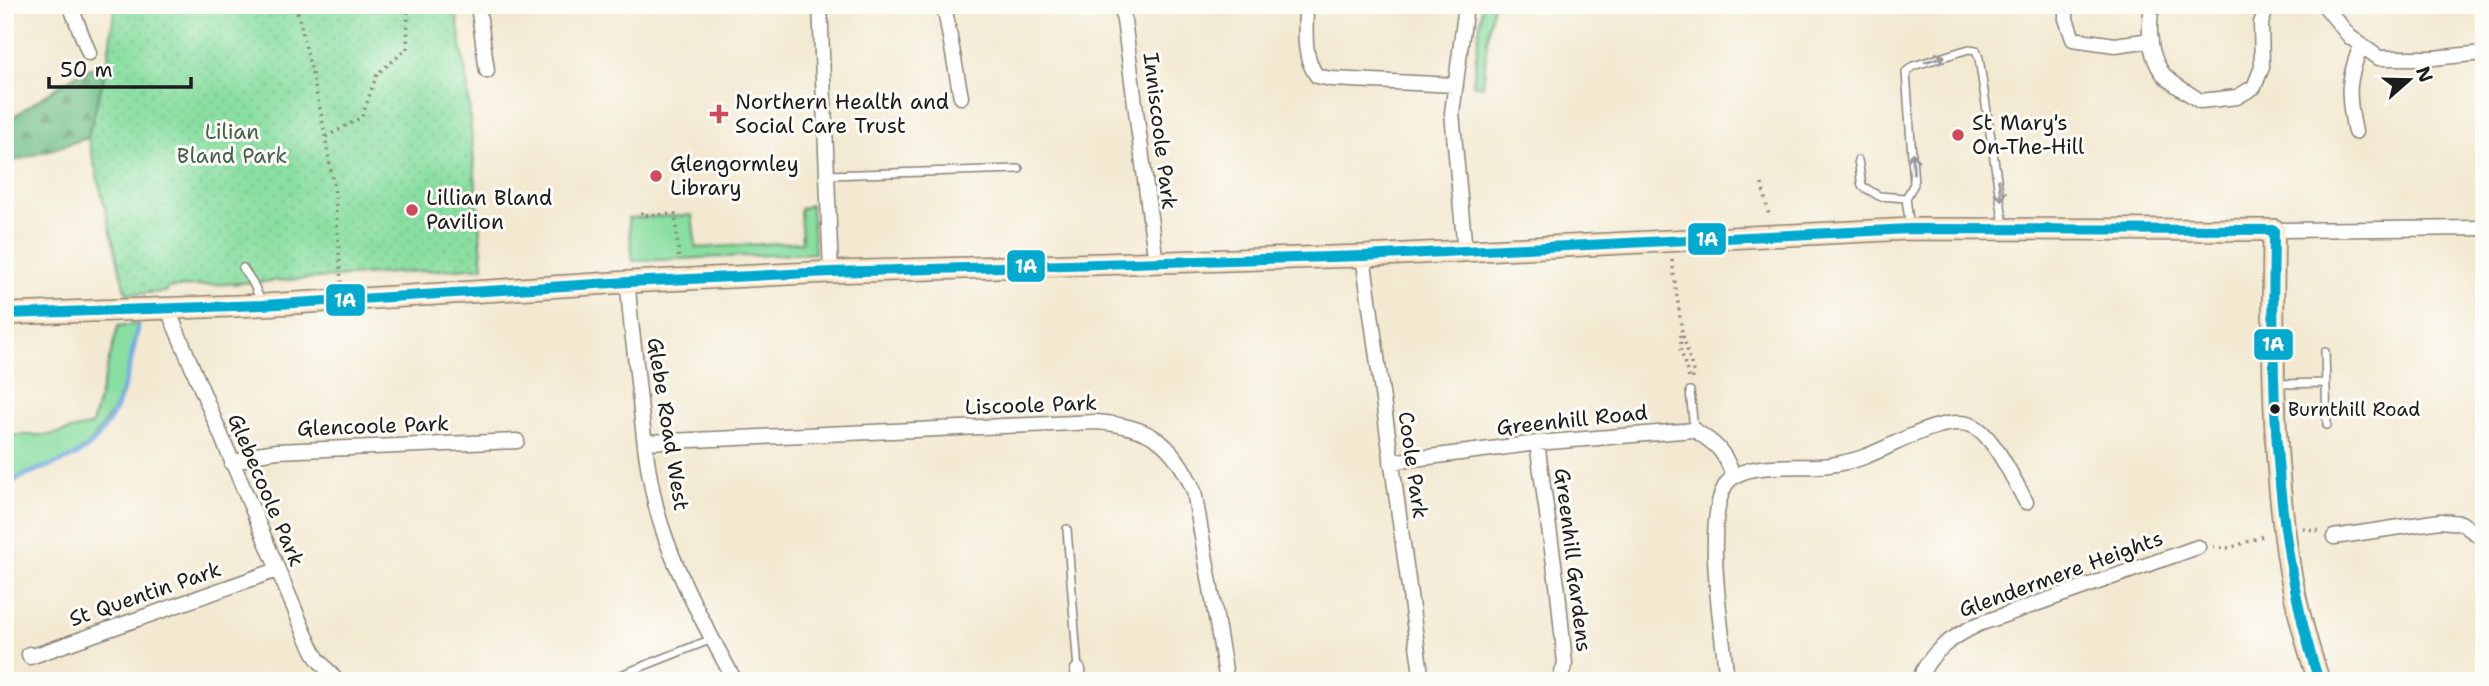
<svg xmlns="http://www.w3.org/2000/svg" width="2489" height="686" font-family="'Shantell Sans',sans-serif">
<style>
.grass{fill:#89dea1;stroke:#527d5e;stroke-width:2}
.forest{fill:url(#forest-firs);stroke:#456c52;stroke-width:2}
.park{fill:url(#park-dots);stroke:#527d5e;stroke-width:2}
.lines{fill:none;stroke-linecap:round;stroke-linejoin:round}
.stream{stroke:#72aae1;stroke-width:5}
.lane-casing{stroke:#888276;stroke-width:10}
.street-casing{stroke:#888276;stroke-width:17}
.secondary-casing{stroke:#888276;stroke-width:24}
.path{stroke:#888276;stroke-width:3.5;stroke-dasharray:2 5;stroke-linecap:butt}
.lane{stroke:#fff;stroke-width:7}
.street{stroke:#fff;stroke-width:14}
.secondary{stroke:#fee5c5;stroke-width:21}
.bus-1-casing{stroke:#fdfcf7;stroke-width:16}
.bus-1{stroke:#00a9ce;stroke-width:10}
.oneway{stroke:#999}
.poi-dot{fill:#d1495b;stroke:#fdfcf7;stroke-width:2.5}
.bus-dot{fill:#1c1c1c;stroke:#fdfcf7;stroke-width:2.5}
.labels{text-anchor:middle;stroke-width:6;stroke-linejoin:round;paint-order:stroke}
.bus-label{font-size:19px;fill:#1c1c1c;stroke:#fdfcf7;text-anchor:start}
.poi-label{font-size:21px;fill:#1c1c1c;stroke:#fdfcf7;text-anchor:start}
.street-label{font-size:21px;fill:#1c1c1c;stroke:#fdfcf7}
.park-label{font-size:21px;fill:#42604b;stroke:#fdfcf7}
.line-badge{stroke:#fdfcf7;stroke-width:2.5}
.badge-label{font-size:19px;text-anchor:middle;font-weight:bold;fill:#fff}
</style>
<defs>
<pattern id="forest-firs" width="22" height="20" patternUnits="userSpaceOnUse" patternTransform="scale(1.75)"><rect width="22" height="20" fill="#6ebd87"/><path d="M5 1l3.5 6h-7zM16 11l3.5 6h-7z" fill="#5a996e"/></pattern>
<pattern id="park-dots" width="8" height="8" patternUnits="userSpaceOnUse" patternTransform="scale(1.75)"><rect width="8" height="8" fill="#89dea1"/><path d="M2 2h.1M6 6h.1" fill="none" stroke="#76be8a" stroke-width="1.8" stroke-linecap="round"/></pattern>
</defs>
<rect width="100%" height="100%" fill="#fdfcf7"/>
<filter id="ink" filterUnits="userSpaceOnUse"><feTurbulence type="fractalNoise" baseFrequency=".0143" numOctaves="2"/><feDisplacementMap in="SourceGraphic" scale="14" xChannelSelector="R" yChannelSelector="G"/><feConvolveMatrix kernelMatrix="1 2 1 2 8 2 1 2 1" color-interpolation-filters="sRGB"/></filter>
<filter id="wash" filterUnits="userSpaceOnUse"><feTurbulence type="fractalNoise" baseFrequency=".00686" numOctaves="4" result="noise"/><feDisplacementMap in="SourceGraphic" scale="28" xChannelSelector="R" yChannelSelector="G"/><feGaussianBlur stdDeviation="1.57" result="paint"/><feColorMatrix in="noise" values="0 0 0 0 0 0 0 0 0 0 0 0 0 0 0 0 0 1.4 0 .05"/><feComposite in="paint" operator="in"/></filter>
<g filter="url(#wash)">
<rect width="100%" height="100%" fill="#f3e9d1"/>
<path class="grass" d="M1482 5H1493L1488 33 1483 86 1473 85Z
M811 205 815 253 633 261 628 218 692 215 696 248 802 242 800 209Z
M138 324 122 397 89 445 60 463 5 482V435H50L92 425 118 326Z"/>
<path class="forest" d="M107 65 88 138 5 164V122L83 70Z"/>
<path class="park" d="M115 5H455L467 82 483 267 167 288 166 292 128 294 127 290H125L88 138 107 65Z"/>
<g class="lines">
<path class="stream" d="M5 488C22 472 47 468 68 459 118 438 128 374 138 327"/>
</g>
</g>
<g filter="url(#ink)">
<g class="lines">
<defs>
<path id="lane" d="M1858 160 1862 186 1879 196 1906 198
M828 175 1019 169
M1910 228 1906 198 1914 184 1906 72 1913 66 1969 49 1976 50 1979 58 2004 226
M243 268 253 283 261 301
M2325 352 2327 425
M2275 384 2326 383
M1690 391 1694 430
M1067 529 1078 670
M624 681 621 675 712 639"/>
<path id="street" d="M70 5 89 53
M478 5 487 71
M820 5 831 272
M944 5 961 97
M1122 5 1156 263
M1306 5C1306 29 1302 57 1317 76L1331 79 1456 85
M2066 5V19L2073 39 2115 45 2151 40
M2152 5C2148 29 2148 55 2164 75 2173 85 2189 93 2200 101L2237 97 2254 87 2262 67 2261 23 2268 5
M2324 5 2350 37 2379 58H2433L2484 53
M2355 132C2347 94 2347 82 2361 45
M2274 230 2484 228
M1465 251 1452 113 1466 5
M1363 256 1422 681
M628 282C629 316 635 350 638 383 643 429 647 477 660 521 677 577 707 629 735 681
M170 308 171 317 306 636 317 658 337 681
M646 442 1096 422C1150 426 1173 442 1194 491L1227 681
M1537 443 1558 592 1565 664 1559 681
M1391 462 1537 443 1694 430C1717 444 1724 451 1734 477
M232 464 257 454 277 451 517 441
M2334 537 2440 521 2461 523 2484 539
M29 654 30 657 277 570
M1078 670 1079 681
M1727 681C1723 633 1703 526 1725 486 1741 457 1808 471 1836 464 1846 462 1857 460 1866 456 1894 446 1942 415 1971 425 1992 432 2015 482 2026 502
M1919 681C1928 652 1954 636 1979 624L2198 547"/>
<path id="secondary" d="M5 314 263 305 628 282 831 272 1363 256 1910 229 2274 230C2272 337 2272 445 2287 551 2293 595 2305 639 2319 681"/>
</defs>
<use href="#lane" class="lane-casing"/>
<use href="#street" class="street-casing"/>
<use href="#secondary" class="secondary-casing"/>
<path class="path" d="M296 5 321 113 335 194 341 282
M326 137 362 117 377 74 407 49 408 12 411 5
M1762 184 1769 216
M642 212V215L675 214 679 260
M1672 260 1682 332 1693 371V380
M1681 335 1680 348 1689 378
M2303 528 2319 531
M2213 547 2230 548 2266 535"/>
<use href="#lane" class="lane"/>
<use href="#street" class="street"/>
<use href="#secondary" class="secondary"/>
<defs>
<path id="bus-1" d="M5 314 263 305 628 282 831 272 1363 256 1910 229 2274 230C2272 382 2271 535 2319 681"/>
</defs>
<use href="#bus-1" class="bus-1-casing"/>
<use href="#bus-1" class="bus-1"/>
</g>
<defs><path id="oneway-shaft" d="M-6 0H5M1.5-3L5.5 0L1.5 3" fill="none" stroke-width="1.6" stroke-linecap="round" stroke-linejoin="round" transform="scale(1.75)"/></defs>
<g class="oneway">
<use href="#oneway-shaft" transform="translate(1935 59) rotate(-16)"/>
<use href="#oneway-shaft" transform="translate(1913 163) rotate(-92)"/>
<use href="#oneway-shaft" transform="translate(2000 190) rotate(82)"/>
</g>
</g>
<g class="poi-dot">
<path d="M715.5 103.5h7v7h7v7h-7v7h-7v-7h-7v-7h7z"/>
<circle cx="1958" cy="135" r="7"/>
<circle cx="656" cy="176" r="7"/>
<circle cx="412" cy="210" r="7"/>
</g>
<circle class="bus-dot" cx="2275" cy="409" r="6"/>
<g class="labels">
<g class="bus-label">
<text x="2288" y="416">Burnthill Road</text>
</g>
<g class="poi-label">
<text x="735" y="109">Northern Health and<tspan x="735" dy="24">Social Care Trust</tspan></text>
<text x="1972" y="130">St Mary's<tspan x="1972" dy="24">On-The-Hill</tspan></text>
<text x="670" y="171">Glengormley<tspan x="670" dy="24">Library</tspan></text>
<text x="426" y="205">Lillian Bland<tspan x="426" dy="24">Pavilion</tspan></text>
</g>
<g class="street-label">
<text transform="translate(1160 131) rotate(83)" y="7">Inniscoole Park</text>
<text transform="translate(1031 405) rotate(-2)" y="7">Liscoole Park</text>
<text transform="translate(1572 420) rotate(-6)" y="7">Greenhill Road</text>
<text transform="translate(668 424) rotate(81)" y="7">Glebe Road West</text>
<text transform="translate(373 426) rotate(-2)" y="7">Glencoole Park</text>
<text transform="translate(1413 465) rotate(82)" y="7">Coole Park</text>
<text transform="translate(266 490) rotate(67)" y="7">Glebecoole Park</text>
<text transform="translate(1573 560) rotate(83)" y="7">Greenhill Gardens</text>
<text transform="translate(2061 574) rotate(-20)" y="7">Glendermere Heights</text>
<text transform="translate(145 594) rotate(-19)" y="7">St Quentin Park</text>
</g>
<g class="park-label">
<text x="232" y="139">Lilian<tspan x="232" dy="24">Bland Park</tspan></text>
</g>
</g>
<g class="line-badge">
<rect x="1687" y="222" width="40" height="34" rx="7" fill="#00a9ce"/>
<rect x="1006" y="249" width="40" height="34" rx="7" fill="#00a9ce"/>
<rect x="325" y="283" width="41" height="34" rx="7" fill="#00a9ce"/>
<rect x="2253" y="328" width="41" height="33" rx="7" fill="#00a9ce"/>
</g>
<g class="badge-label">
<text x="1707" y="246">1A</text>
<text x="1026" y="273">1A</text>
<text x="345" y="307">1A</text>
<text x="2273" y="351">1A</text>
</g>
<rect width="2489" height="686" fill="none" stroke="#fdfcf7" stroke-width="28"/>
<g transform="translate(2409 80) rotate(70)" stroke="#fdfcf7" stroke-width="5" paint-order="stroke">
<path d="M0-5L12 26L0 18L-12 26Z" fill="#1c1c1c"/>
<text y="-10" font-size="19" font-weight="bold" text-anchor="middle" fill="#1c1c1c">N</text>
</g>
<path d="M49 77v10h142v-10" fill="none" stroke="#1c1c1c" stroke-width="3.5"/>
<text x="60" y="77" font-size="21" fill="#1c1c1c" stroke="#fdfcf7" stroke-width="5" paint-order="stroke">50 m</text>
</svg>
